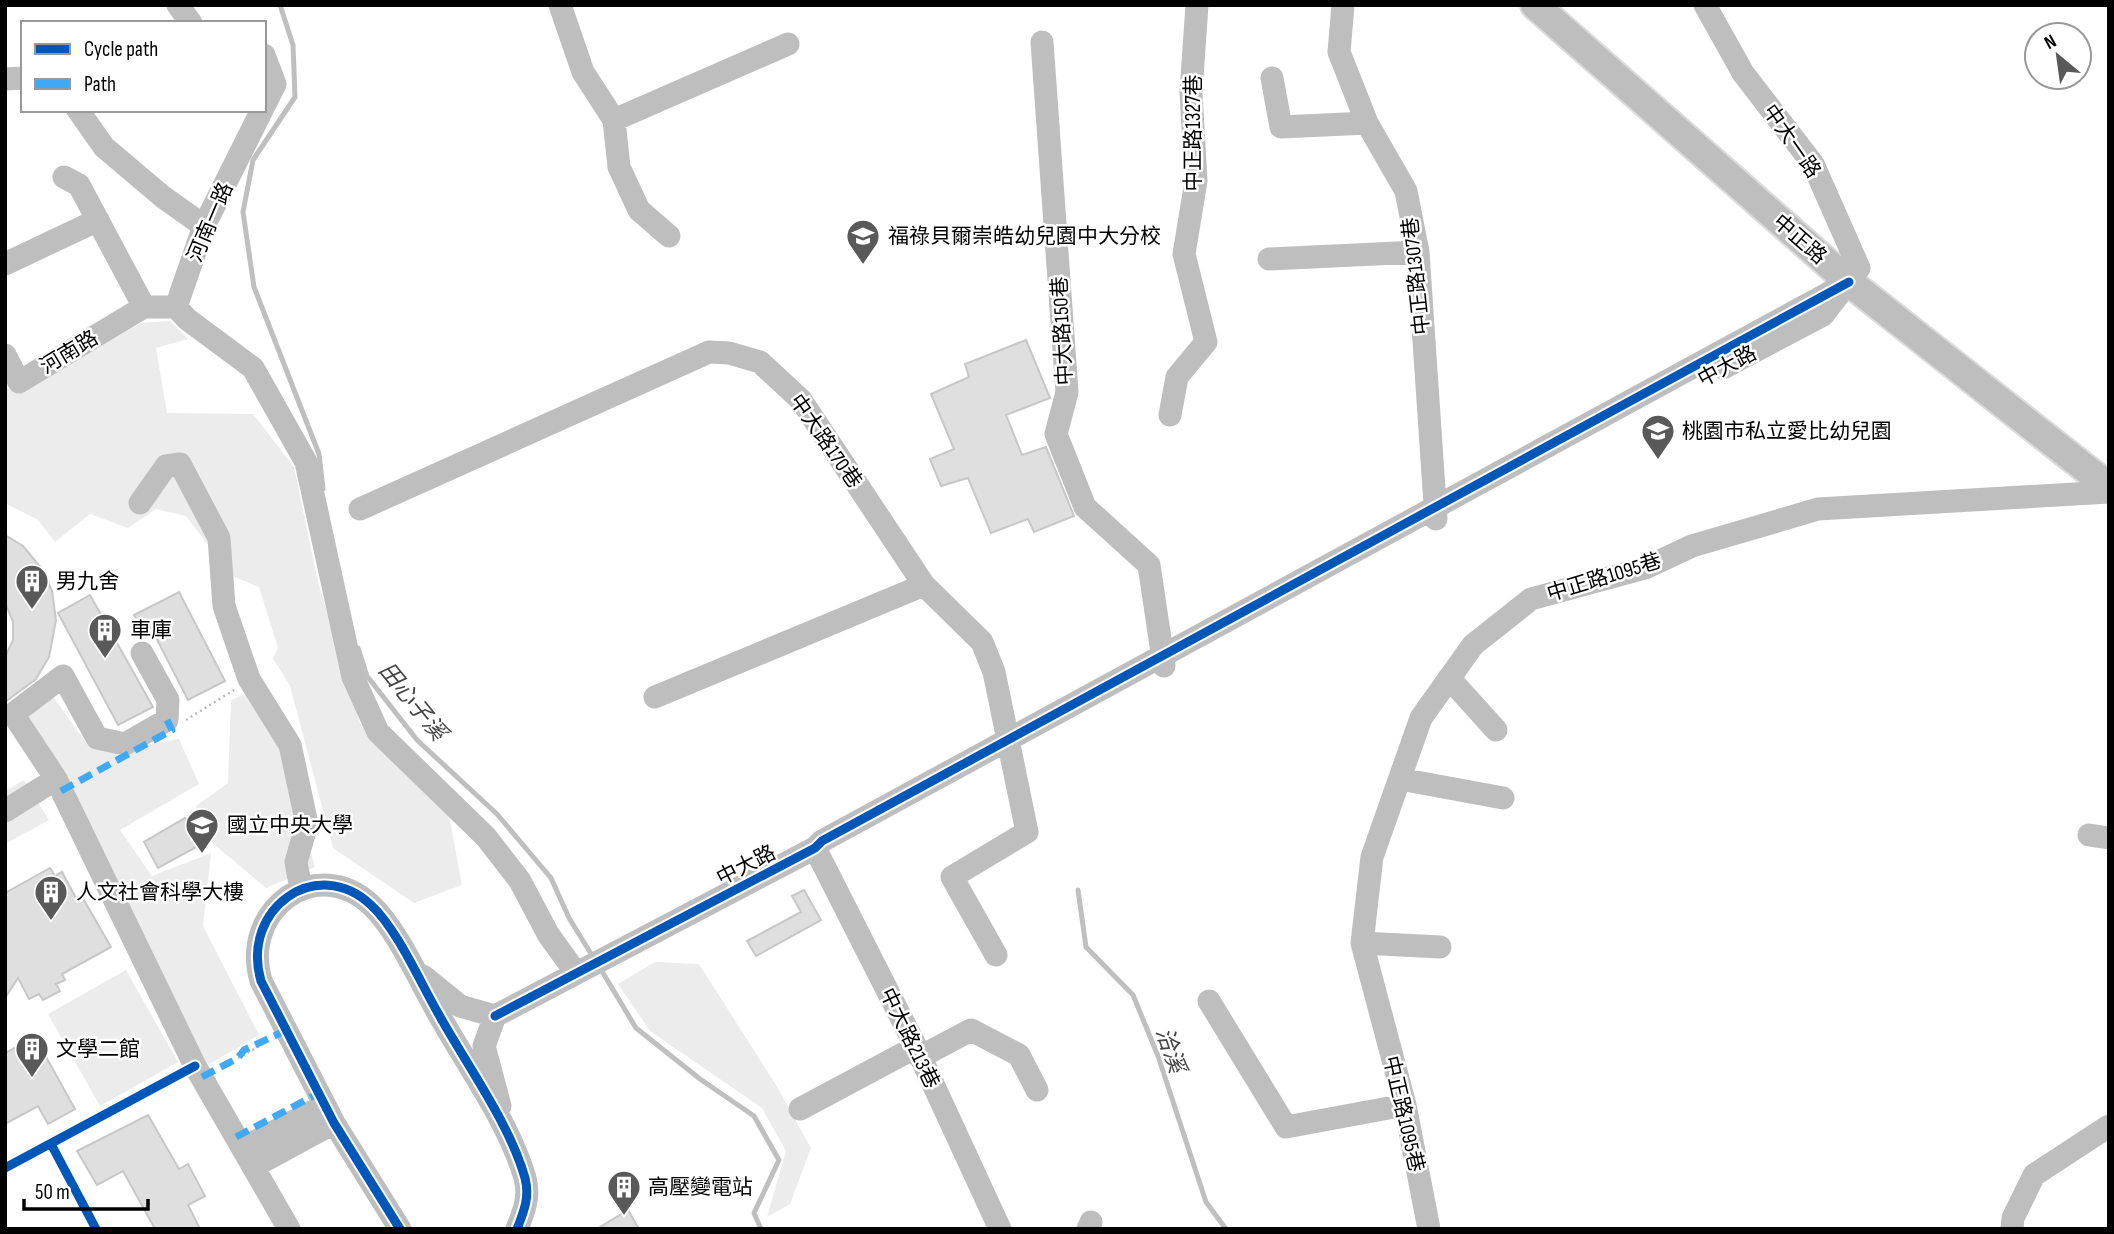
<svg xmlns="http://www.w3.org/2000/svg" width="2114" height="1234" font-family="'Sofia Sans Condensed','Noto Sans TC',sans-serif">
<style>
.green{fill:#ececec}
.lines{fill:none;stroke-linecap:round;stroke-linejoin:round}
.stream{stroke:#bfbfbf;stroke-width:5}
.building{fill:#dfdfdf;stroke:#c7c7c7;stroke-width:2}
.major-casing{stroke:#dbdbdb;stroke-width:32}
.path{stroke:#b9b9b9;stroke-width:2.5;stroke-dasharray:2 3.5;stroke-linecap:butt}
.minor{stroke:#bebebe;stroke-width:23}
.major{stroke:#bebebe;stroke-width:28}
.quiet{stroke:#3fa9f5;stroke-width:7;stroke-dasharray:14 7;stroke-linecap:butt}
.cycleway-casing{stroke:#fff;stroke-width:13}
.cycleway{stroke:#0057b8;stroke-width:9}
.labels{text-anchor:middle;stroke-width:5;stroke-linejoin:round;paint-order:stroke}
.street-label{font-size:21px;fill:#000;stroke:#fff}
.poi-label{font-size:21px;fill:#000;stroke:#fff;text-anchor:start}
.water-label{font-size:23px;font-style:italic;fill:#444;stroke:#fff}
</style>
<rect width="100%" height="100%" fill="#fff"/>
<path class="green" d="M170 321 188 339 156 348 167 413 253 414 294 467 318 582 361 726 447 805 462 885 414 903 333 848 290 686 273 658 278 648 259 587 232 576 186 516 156 509 128 528 90 514 55 542 38 520 5 503V387L18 394 141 323Z
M246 694 279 745 315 867 266 888 210 841 196 806 228 783 231 700Z
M52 695 89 747 117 750 179 739 199 784 120 830 152 876 211 853 203 926 259 1035 206 1066 24 718Z
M24 780 49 820 5 844V791Z
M655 962 699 964 776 1085 811 1148 790 1204 767 1217 786 1151 762 1108 650 1031 618 984Z
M126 970 178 1062 100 1106 48 1014Z"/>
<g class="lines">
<path class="stream" d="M280 5 293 45 295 97 253 160 243 212 254 287 319 454 323 489
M358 648 367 676 417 740 497 814 551 878 569 918 593 957
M1078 890 1086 947 1133 995 1158 1056 1206 1202 1226 1229
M600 968 636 1028 700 1079 754 1116 779 1160 754 1213 761 1229"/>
</g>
<path class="building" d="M1026 340 1050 398 1006 415 1022 455 1046 447 1074 516 1034 532 1028 519 991 533 968 478 941 486 930 459 954 449 931 394 969 377 965 364Z
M5 535 23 546 43 570 52 591 56 620 49 657 36 679 5 702V657L13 640V622L5 602Z
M179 592 225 681 188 700 149 624 141 629 134 615Z
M90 595 153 707 118 725 58 613Z
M185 818 200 845 158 868 144 842Z
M50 868 55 876 62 872 76 898 81 895 111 947 62 974 65 980 56 984 60 991 43 1000 39 994 29 999 18 978 5 998V893Z
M804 890 821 920 756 956 747 941 801 912 792 896Z
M35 1037 75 1109 48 1124 38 1106 5 1124V1053Z
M148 1115 179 1169 188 1164 205 1196 188 1205 200 1229H155L123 1171 97 1185 77 1151Z
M628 1210 639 1229H597Z"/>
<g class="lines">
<defs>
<path id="major" d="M1535 5 1849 282 2109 487"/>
</defs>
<use href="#major" class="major-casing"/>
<path class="path" d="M186 720 234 690
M238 1058 265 1043"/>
<path class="minor" d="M178 5 191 23
M560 5 583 72 614 120 619 167 639 210 669 236
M1343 5 1339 52 1367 123 1406 191 1418 252 1436 519
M1705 5 1743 73 1813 164 1859 268 1823 315 1723 368
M1042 42 1067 392 1056 434 1085 507 1149 565 1164 666
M264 55 275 84 264 106
M1272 78 1281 127 1367 123
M5 79 23 78
M78 110 104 147 163 197 204 226
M614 120 788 44
M64 177 79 185 144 307
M1269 259 1418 252
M5 264 98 220
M144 307H176L204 226 262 110
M176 307 187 319 253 368 306 462 353 677 378 732 486 837 520 881 548 934 576 973
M5 355 19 382 144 307
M1170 415 1177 377 1206 342 1184 254 1196 181 1191 92 1197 5
M140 503 166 466 180 464 219 538 224 606 249 679 290 745 307 824 296 862 301 889
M360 509 709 352 729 353 760 362 801 400 924 585 982 642 994 672 1027 832 952 877 996 955
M1449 678 1496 730
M655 697 924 585
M56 779 13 714 63 676 97 738 125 744 167 720 168 700 142 653
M1400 779 1503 798
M5 811 56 779 195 1066 289 1229
M2089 835 2109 838
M815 848 916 1047 1000 1229
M1362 943 1440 947
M423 976 460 1006 495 1016
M1209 1001 1286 1127 1405 1105
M495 1016 815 848 822 841 1849 282
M495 1016 484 1046 500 1106
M920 1057 971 1030 1019 1055 1037 1090
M800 1109 916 1047
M243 1148 325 1105
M253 1167 334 1123
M400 1229 334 1123 261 981C240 909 317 854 371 905 397 929 420 982 438 1013 466 1064 509 1122 525 1178 530 1197 524 1211 517 1229
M1088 1229 1091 1222
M1429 1229 1405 1105 1362 943 1372 857 1421 718 1473 645 1531 599 1645 568 1692 546 1818 509 2109 492
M2012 1229 2013 1218 2034 1175 2109 1126"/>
<use href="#major" class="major"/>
<path class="quiet" d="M61 791 172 730 167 720
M202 1077 238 1058 244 1050 287 1030
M236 1137 319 1093"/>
<defs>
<path id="cycleway" d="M495 1016 815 848 822 841 1849 282
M51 1144 96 1229
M5 1168 195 1066
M400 1229 334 1123 261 981C240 909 317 854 371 905 397 929 420 982 438 1013 466 1064 509 1122 525 1178 530 1197 524 1211 517 1229"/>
</defs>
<use href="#cycleway" class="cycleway-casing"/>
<use href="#cycleway" class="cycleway"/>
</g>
<defs>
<symbol id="school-pin" viewBox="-11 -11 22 30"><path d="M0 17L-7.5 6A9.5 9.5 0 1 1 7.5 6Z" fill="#595959" stroke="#fff"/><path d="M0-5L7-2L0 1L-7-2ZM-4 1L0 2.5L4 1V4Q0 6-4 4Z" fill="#fff"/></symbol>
<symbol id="building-pin" viewBox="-11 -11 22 30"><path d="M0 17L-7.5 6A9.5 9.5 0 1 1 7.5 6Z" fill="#595959" stroke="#fff"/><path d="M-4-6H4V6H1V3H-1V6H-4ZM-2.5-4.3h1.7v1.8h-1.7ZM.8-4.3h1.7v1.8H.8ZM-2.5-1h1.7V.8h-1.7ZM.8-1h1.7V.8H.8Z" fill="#fff"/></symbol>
<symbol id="university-pin" viewBox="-11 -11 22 30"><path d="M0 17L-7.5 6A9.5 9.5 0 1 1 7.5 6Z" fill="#595959" stroke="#fff"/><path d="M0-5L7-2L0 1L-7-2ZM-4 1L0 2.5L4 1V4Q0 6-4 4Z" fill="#fff"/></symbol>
</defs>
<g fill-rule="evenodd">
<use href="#school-pin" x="844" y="217" width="38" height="52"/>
<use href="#school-pin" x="1639" y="412" width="38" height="52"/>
<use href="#building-pin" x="13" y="562" width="38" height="52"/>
<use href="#building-pin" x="86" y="611" width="38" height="52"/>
<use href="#university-pin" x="183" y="806" width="38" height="52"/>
<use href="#building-pin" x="32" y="873" width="38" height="52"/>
<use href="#building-pin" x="13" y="1030" width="38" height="52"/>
<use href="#building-pin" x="605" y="1168" width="38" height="52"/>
</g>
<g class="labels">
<g class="street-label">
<text transform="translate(1193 133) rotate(-90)" y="7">中正路1327巷</text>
<text transform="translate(1792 141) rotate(55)" y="7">中大一路</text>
<text transform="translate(210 222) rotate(-67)" y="7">河南一路</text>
<text transform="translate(1800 239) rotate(41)" y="7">中正路</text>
<text transform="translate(1416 276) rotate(-96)" y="7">中正路1307巷</text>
<text transform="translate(1062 331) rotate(-93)" y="7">中大路150巷</text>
<text transform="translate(69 352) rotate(-31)" y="7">河南路</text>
<text transform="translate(1727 366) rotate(-28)" y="7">中大路</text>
<text transform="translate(826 441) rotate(55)" y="7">中大路170巷</text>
<text transform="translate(1604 577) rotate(-17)" y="7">中正路1095巷</text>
<text transform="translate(746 865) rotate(-27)" y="7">中大路</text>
<text transform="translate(910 1038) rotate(64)" y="7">中大路213巷</text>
<text transform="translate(1404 1114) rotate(77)" y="7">中正路1095巷</text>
</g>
<g class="poi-label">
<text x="888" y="243">福祿貝爾崇皓幼兒園中大分校</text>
<text x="1682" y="438">桃園市私立愛比幼兒園</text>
<text x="56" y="588">男九舍</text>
<text x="130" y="637">車庫</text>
<text x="227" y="832">國立中央大學</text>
<text x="76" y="899">人文社會科學大樓</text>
<text x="56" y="1056">文學二館</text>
<text x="648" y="1194">高壓變電站</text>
</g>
<g class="water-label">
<text transform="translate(413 701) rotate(51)" y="8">田心子溪</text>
<text transform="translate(1171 1050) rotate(71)" y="8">洽溪</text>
</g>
</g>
<rect width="2114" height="1234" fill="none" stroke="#000000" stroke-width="14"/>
<rect x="21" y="21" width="245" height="91" fill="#ffffff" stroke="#999999" stroke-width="2"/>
<rect x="35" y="44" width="35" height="10" fill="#0057b8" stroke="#999999" stroke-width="2"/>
<text x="84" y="56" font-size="21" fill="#000000">Cycle path</text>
<rect x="35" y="79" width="35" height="10" fill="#3fa9f5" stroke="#999999" stroke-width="2"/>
<text x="84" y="91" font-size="21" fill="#000000">Path</text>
<g transform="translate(2058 56) rotate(331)"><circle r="33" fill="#ffffff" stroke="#999999" stroke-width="2"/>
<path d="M0-5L12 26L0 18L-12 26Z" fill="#595959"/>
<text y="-10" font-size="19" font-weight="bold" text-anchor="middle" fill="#000000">N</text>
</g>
<path d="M24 1199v10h124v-10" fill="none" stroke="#000000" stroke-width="3.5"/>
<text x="35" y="1199" font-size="21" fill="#000000" stroke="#ffffff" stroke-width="5" paint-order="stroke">50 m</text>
</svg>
